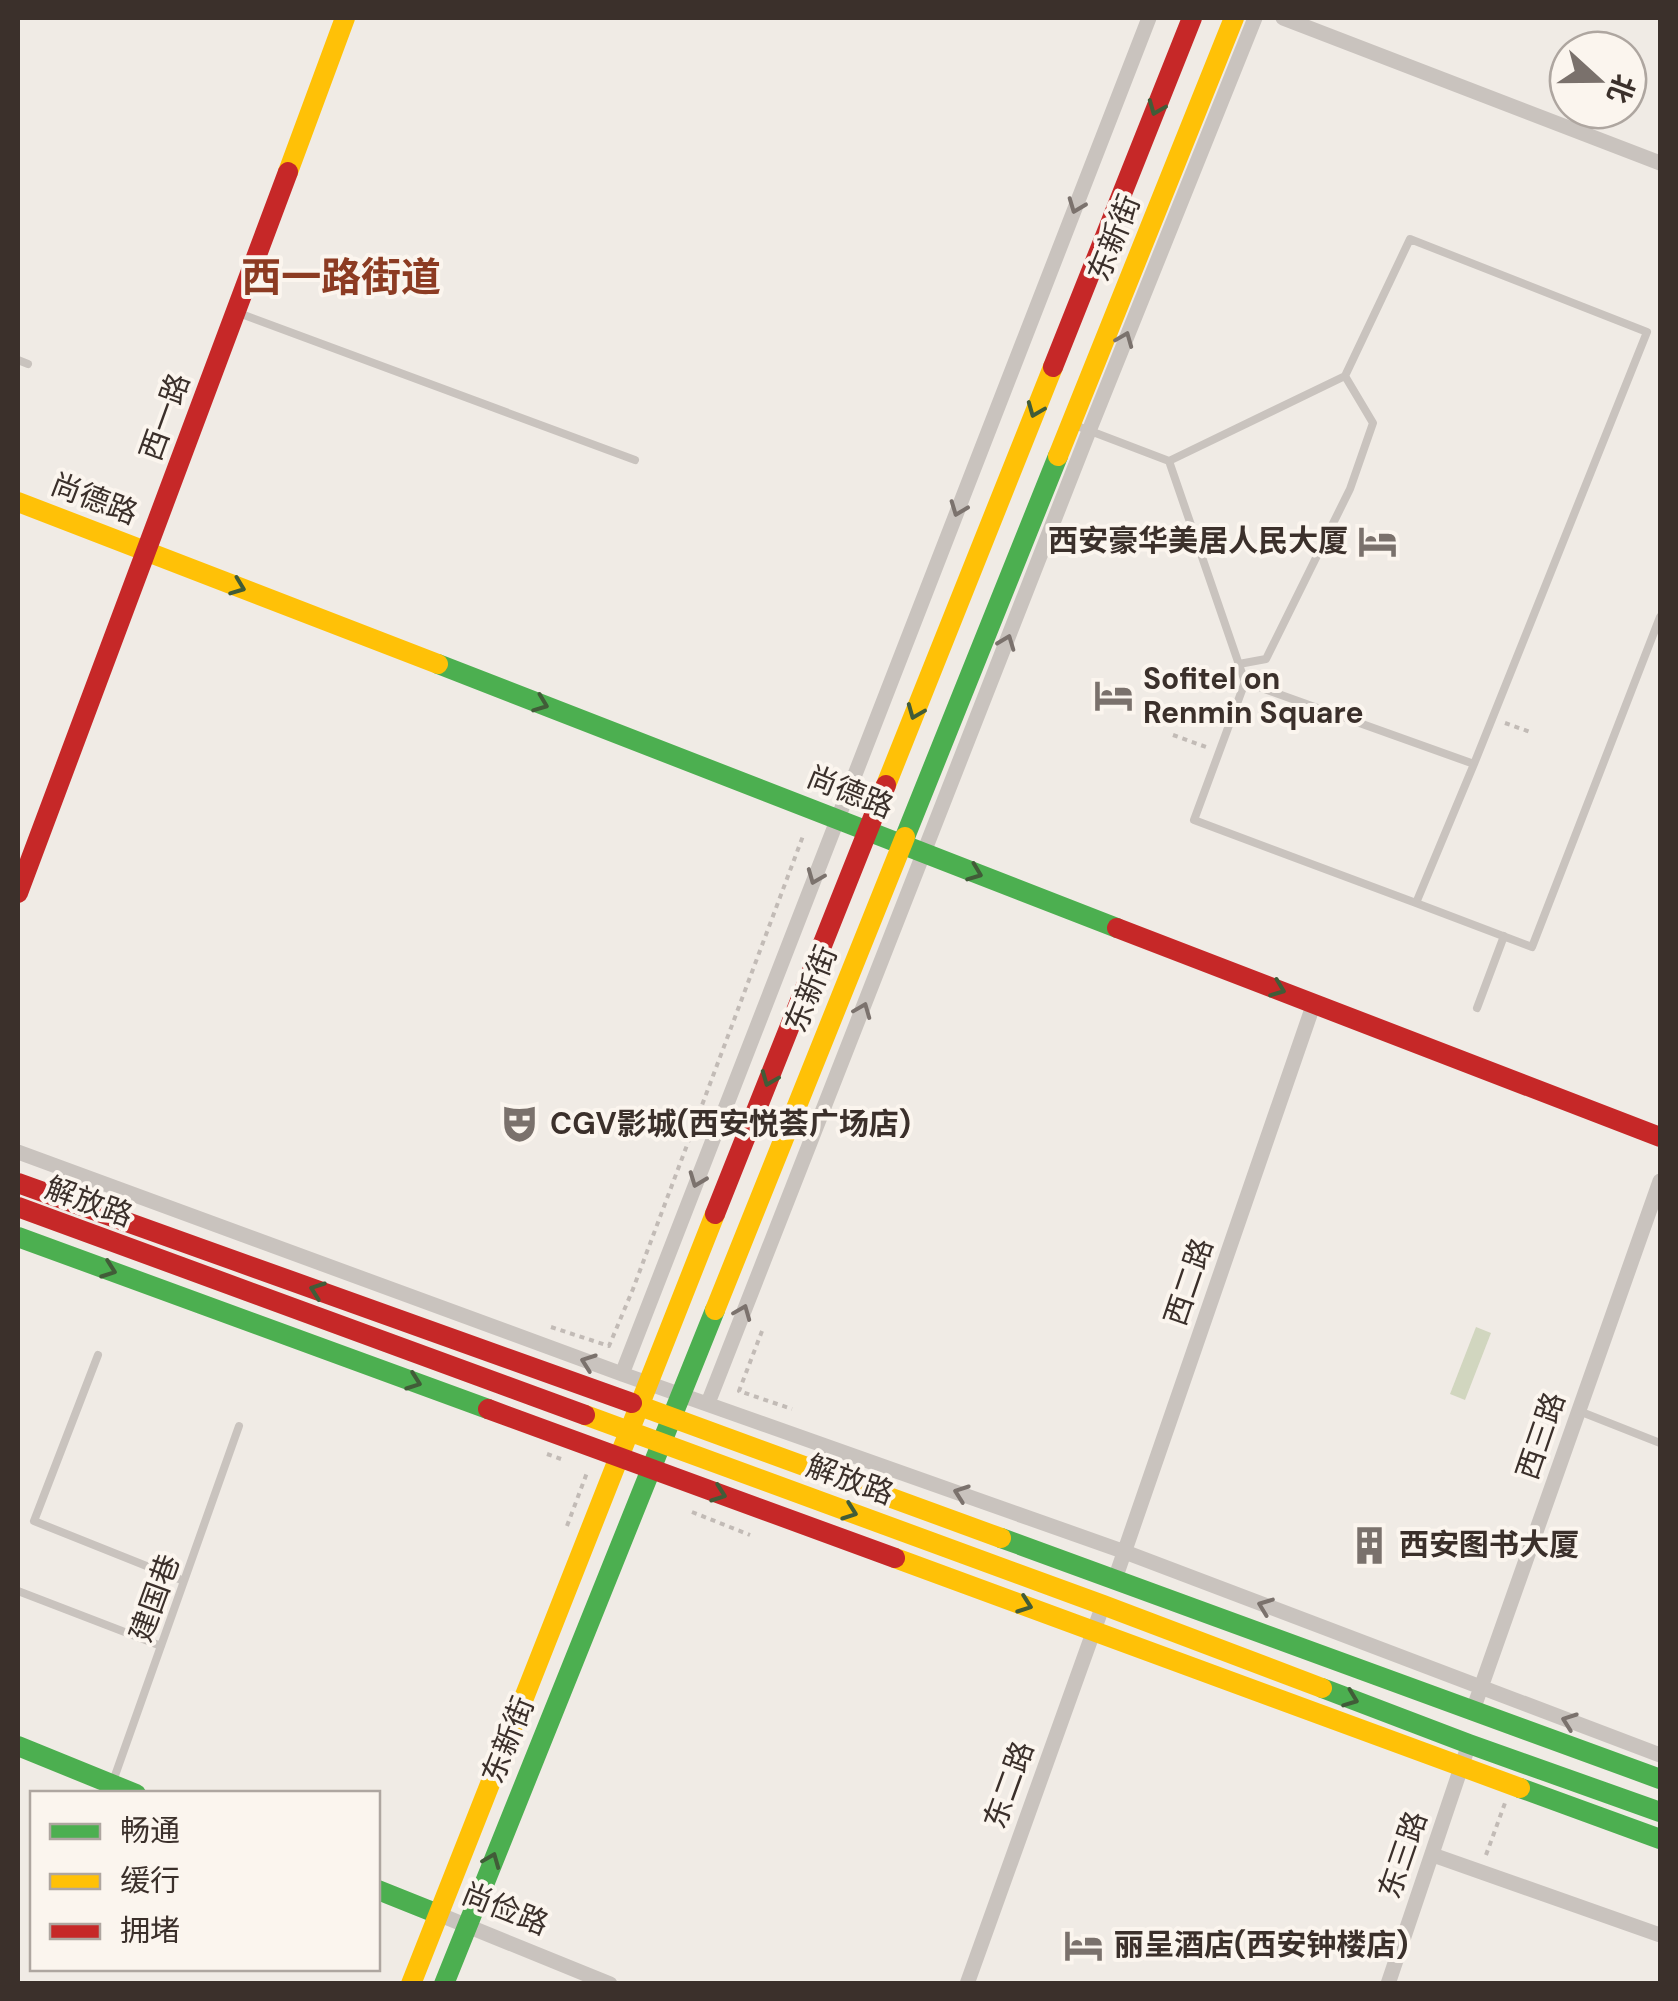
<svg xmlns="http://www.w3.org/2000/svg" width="1678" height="2001" font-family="'DM Sans','Noto Sans SC',sans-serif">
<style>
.green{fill:#d1d6bf}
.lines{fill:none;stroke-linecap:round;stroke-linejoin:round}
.path{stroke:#c2bbb6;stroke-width:4;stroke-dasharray:5 5;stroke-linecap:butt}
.lane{stroke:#c9c3be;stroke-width:8}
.street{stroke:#c9c3be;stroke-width:15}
.fast{stroke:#4caf50;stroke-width:20}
.slow{stroke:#ffc107;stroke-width:20}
.jam{stroke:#c62828;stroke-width:20}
.oneway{stroke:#415c38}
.oneway2{stroke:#7b726d}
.labels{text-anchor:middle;stroke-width:8;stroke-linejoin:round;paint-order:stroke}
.street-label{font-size:30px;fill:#3b302b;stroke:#fbf5ee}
.poi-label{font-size:30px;font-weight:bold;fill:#3b302b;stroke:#fbf5ee;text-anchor:start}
.district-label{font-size:40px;font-weight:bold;fill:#8c3b22;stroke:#fbf5ee}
</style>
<rect width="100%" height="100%" fill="#f0ebe5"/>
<path class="green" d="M1476 1327 1491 1333 1465 1400 1450 1394Z"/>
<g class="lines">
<path class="path" d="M1505 723 1533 733
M1173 735 1206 747
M551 1327 609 1346 633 1289 803 836
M762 1331 739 1391 792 1409
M547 1454 561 1459
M692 1512 750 1535
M567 1526 588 1470
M1486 1855 1505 1803"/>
<path class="lane" d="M236 312 635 460
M18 360 28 364
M1072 424 1169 461 1345 376 1410 239 1647 332 1474 764
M1169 461 1245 682 1474 764 1416 903 1194 820 1245 682
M1239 664 1266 659 1350 489 1373 423 1345 376
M1416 903 1532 947 1660 617
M1477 1008 1504 936
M98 1355 34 1521 184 1581
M1579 1411 1660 1443
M18 1591 161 1646
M112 1784 239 1426"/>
<path class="street" d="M1283 18 1660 163
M18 1152 622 1374 1125 1552 1660 1755
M622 1374 1149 18
M708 1403 1089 431 1255 18
M1115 1579 1314 1003
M1473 1710 1660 1181
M1433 1855 1660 1935
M438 1914 610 1984
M967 1984 1103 1605
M1388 1984 1469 1744"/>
<path class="fast" d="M438 664 1117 928
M905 837 1058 456
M18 1237 488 1409
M1001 1538 1660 1779
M1322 1688 1469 1744 1660 1812
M18 1746 136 1794
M1520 1788 1660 1839
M378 1890 438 1914
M444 1984 715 1310"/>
<path class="slow" d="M288 172 345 18
M1058 456 1234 18
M18 502 438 664
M886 785 1053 367
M715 1310 905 837
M632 1403 1001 1538
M585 1415 1103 1605 1322 1688
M895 1558 1520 1788
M411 1984 715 1214"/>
<path class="jam" d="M1053 367 1192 18
M18 893 288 172
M1117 928 1660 1137
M18 1183 632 1403
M18 1207 585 1415
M715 1214 886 785
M488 1409 895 1558"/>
</g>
<defs><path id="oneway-chevron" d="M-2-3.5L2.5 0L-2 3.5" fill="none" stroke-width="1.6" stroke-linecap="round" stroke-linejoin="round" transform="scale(2.5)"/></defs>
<g class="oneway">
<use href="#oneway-chevron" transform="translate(1156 108) rotate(112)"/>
<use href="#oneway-chevron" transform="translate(1035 410) rotate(112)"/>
<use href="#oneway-chevron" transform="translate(238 587) rotate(21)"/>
<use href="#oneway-chevron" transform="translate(541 704) rotate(21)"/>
<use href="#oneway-chevron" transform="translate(915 712) rotate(112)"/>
<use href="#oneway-chevron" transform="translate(975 873) rotate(21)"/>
<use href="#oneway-chevron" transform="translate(1278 989) rotate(21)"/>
<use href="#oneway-chevron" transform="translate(769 1079) rotate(112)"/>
<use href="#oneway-chevron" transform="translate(109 1270) rotate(20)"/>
<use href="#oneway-chevron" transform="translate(317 1290) rotate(-160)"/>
<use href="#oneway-chevron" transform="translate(414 1382) rotate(20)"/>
<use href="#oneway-chevron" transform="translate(719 1494) rotate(20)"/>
<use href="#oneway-chevron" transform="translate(850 1512) rotate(20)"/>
<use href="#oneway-chevron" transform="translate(1025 1605) rotate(20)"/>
<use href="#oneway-chevron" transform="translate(1351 1699) rotate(21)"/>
<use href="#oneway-chevron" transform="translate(492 1860) rotate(-68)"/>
</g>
<g class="oneway2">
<use href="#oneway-chevron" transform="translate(1076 206) rotate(111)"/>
<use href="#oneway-chevron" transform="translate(1125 339) rotate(-68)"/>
<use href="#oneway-chevron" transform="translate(958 509) rotate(111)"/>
<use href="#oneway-chevron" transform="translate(1007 642) rotate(-69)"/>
<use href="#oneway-chevron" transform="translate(815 877) rotate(112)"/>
<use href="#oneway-chevron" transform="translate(863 1010) rotate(-68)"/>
<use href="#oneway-chevron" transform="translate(697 1180) rotate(111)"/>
<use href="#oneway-chevron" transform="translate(743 1312) rotate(-68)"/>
<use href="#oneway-chevron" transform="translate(588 1362) rotate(-160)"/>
<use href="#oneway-chevron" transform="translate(961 1493) rotate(-160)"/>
<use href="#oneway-chevron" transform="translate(1265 1606) rotate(-159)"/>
<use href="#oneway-chevron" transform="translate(1569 1721) rotate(-160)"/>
</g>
<defs>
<symbol id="hotel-bare" viewBox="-9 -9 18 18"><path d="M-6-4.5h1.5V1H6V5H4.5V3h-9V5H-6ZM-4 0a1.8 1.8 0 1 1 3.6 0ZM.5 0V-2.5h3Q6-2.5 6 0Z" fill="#7a716c" stroke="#fbf5ee" stroke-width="2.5" paint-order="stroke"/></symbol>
<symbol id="theatre-bare" viewBox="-9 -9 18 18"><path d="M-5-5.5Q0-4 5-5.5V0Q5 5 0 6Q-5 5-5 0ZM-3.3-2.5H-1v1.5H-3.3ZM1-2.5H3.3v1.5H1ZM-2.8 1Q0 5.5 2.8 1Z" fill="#7a716c" stroke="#fbf5ee" stroke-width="2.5" paint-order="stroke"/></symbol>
<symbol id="building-bare" viewBox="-9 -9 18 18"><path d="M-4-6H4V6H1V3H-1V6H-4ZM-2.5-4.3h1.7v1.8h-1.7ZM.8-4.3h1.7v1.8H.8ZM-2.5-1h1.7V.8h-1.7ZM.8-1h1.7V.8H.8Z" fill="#7a716c" stroke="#fbf5ee" stroke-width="2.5" paint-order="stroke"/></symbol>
</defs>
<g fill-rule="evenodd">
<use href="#hotel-bare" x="1350" y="514" width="55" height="55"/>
<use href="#hotel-bare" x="1086" y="668" width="55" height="55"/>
<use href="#theatre-bare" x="492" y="1096" width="55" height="55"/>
<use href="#building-bare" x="1342" y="1518" width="55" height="55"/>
<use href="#hotel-bare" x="1056" y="1918" width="55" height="55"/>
</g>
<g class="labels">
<g class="street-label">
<text transform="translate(1114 238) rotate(-68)" y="10">东新街</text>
<text transform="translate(165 417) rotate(-70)" y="10">西一路</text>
<text transform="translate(94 499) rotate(21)" y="10">尚德路</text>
<text transform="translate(850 792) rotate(22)" y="10">尚德路</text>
<text transform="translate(811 989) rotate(-68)" y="10">东新街</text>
<text transform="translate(89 1202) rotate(20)" y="10">解放路</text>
<text transform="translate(1189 1282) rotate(-71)" y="10">西二路</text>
<text transform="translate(1541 1436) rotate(-71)" y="10">西三路</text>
<text transform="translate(850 1480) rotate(20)" y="10">解放路</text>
<text transform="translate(155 1598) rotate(-70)" y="10">建国巷</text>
<text transform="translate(508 1740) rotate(-68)" y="10">东新街</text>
<text transform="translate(1009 1785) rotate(-70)" y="10">东二路</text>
<text transform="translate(1403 1855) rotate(-71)" y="10">东三路</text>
<text transform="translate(505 1909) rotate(22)" y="10">尚俭路</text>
</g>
<g class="poi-label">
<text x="1348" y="551" text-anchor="end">西安豪华美居人民大厦</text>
<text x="1143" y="689">Sofitel on<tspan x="1143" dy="34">Renmin Square</tspan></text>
<text x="550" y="1134">CGV影城(西安悦荟广场店)</text>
<text x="1399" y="1555">西安图书大厦</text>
<text x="1114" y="1955">丽呈酒店(西安钟楼店)</text>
</g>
<g class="district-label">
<text x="341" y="291">西一路街道</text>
</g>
</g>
<rect width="1678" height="2001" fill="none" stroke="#3b302b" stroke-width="40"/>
<rect x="30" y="1791" width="350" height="180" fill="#fbf5ee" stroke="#aea6a0" stroke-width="2.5"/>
<rect x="50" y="1824" width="50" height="15" fill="#4caf50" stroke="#aea6a0" stroke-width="2.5"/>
<text x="120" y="1841" font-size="30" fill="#3b302b">畅通</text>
<rect x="50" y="1874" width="50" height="15" fill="#ffc107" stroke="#aea6a0" stroke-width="2.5"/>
<text x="120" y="1891" font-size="30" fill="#3b302b">缓行</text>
<rect x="50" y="1924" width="50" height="15" fill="#c62828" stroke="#aea6a0" stroke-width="2.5"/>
<text x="120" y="1941" font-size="30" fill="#3b302b">拥堵</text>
<g transform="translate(1598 80) rotate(111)"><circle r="48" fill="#fbf5ee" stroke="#aea6a0" stroke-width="2.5"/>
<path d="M0-8L18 38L0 25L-18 38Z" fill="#7a716c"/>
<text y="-15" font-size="28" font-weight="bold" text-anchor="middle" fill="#3b302b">北</text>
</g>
</svg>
